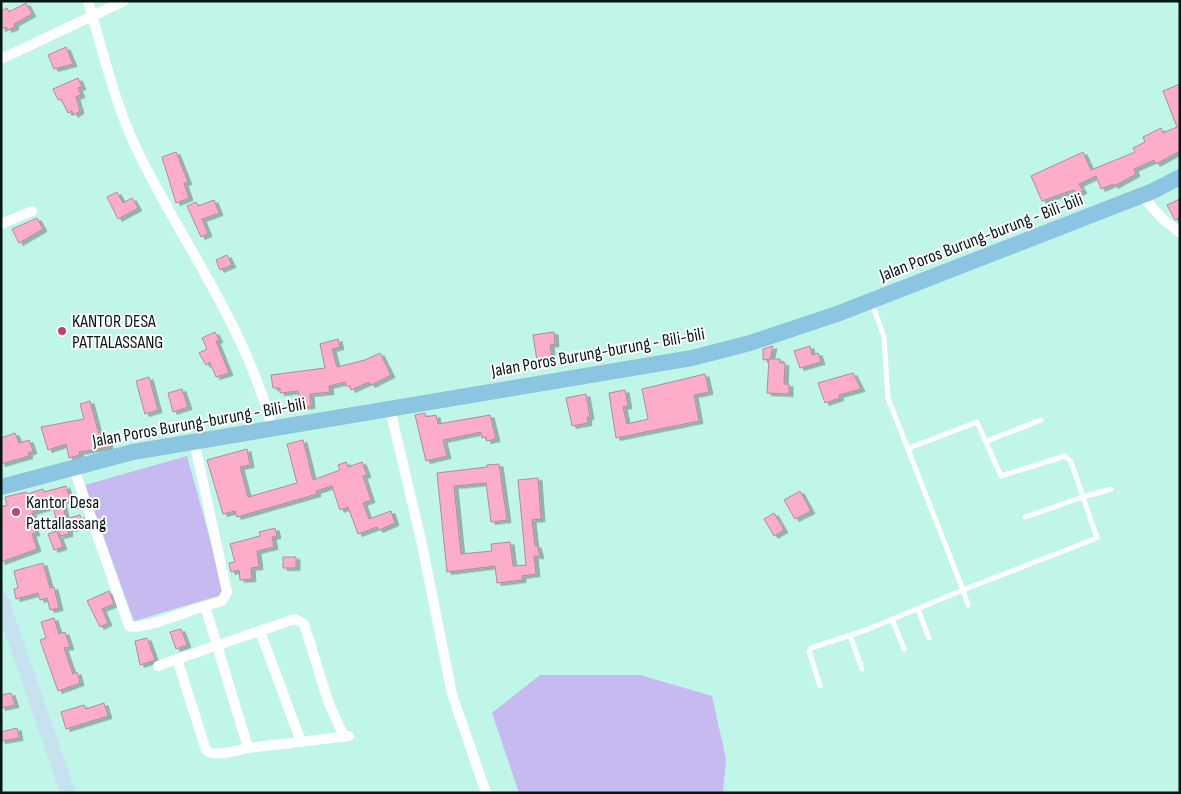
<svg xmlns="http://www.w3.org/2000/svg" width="1181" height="794" font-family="'Sofia Sans Condensed',sans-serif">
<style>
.green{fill:#c7baf1}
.building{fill:#fdadca;stroke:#b68999;filter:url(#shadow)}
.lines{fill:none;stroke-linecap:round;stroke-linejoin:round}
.service{stroke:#fff;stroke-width:5}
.minor{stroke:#fff;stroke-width:10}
.secondary{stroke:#c6e2f1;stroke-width:15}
.primary{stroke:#8cc5e2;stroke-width:16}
.poi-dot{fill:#c43d7c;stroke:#fff;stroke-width:2}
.labels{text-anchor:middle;stroke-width:4;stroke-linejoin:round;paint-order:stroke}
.street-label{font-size:18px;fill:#041813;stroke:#fff}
.poi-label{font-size:18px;fill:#041813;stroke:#fff;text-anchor:start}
</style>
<defs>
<filter id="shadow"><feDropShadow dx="4" dy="2.5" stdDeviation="0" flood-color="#0004"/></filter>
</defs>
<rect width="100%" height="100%" fill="#c0f6e7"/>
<path class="green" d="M187 456 225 594 134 621 85 485Z
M540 675H640L712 696 726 759 723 793H519L492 713Z"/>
<path class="building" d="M26 3 32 14 14 24 15 27 8 30 6 27 1 29V11L7 8 9 12Z
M66 47 73 64 54 69 48 55Z
M78 78 82 87 78 88 81 95 76 97 80 111 74 115 72 111 68 113 61 99 58 100 53 89Z
M1180 84V151L1156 164 1154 160 1134 169 1136 174 1114 186 1113 184 1101 189 1096 176 1079 184 1083 191 1076 194 1074 190 1067 192 1042 201 1031 176 1083 152 1091 170 1135 152 1133 148 1145 142 1143 137 1161 128 1163 133 1177 127 1163 91Z
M176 152 188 182 184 183 189 198 176 203 162 157Z
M117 192 123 203 132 198 138 208 118 219 107 197Z
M1180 199V217L1175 220 1167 205Z
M214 200 219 213 202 219 208 234 201 237 187 206 196 202 198 206Z
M37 218 43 229 19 243 12 229Z
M227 255 232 265 220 270 216 260Z
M215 332 219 340 216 341 229 373 216 377 210 362 206 365 199 353 207 349 202 338Z
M554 332 555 344 550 345 552 359 537 361 533 335Z
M338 339 340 347 332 349 337 367 365 360 380 353 391 375 371 385 369 382 351 390 350 386H346L345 382 329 386 330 392 310 394 311 406 300 407 298 391 280 393V388H273L271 375 325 368 320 344Z
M773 346 770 359H780V363H785L784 384H789V394L767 393 769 359 763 360V349Z
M810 346 812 355 818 353 821 362 800 368 794 351Z
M853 373 861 389 839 395 840 398 825 403 818 383Z
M705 374 709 392 694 395 699 421 616 438 609 393 625 390 628 406 623 407 627 424 648 419 642 389Z
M149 377 158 410 145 414 136 381Z
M182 389 188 407 173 412 168 393Z
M586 394 590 417H587L588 423 572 426 566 398Z
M90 401 100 438 107 437 109 447 79 452 80 455 69 458 66 444 48 450 41 427 84 419 80 404Z
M425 413 426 417 436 415 438 424 490 415 496 439 487 441 486 437 482 438 481 432 443 440 447 456 426 461 415 415Z
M15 433 19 443 29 440 33 451 28 453 29 456 1 464V438Z
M303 440 313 480 340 470 338 465 346 462 348 467 362 462 367 475 363 476 371 500 363 503 369 519 391 511 395 523 379 530 377 527 358 534 348 507 340 510 332 486 316 491 317 494 237 517 235 511 223 514 207 460 247 449 250 465 240 467 248 497 297 483 287 444Z
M499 464 507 520 491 522 486 483 454 486 461 554 492 551 491 544 510 542 513 566 526 565 518 480 538 478 541 519 532 520 535 546 537 545 540 556H534L536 574 522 576V580L497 583 495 566 447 572 437 473 487 467V465Z
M66 486 70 499 62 501 66 519 80 515 83 526 68 529 69 534 60 536 53 506 32 512 33 518 30 519 36 533 32 534 37 549 1 562V507L7 505 5 497 26 492 27 494 43 489 44 492Z
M800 491 811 511 795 519 784 500Z
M774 513 784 530 774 536 764 519Z
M275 528 277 536 272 537 274 547 257 551 259 567 251 568 252 579 240 580 239 570 231 572 229 563 235 562 230 544 260 536 259 532Z
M57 531 63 547 54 550 48 534Z
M283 557H296V568H283Z
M43 563 50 588 54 587 59 608 50 610 47 598 40 600 38 593 16 599 14 589 18 588 14 571Z
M109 591 114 604 102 609 108 623 100 627 87 601Z
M54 618 59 634 65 632 70 647 64 648 73 674 77 672 80 683 58 691 40 640 46 638 41 622Z
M181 629 187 645 176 649 170 632Z
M147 638 155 660 140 665 135 641Z
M11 693 15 705 1 708V695Z
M104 703 108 716 66 729 61 712 84 705 86 709Z
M17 728 19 738 1 741V732Z"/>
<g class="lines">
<path class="service" d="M872 304 884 337 888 398 963 590 1097 538 1083 497 1025 517
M987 441 1041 420
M909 448 977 422 1001 476 1065 456 1071 462 1083 497 1111 489
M918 609 929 638
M892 619 904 649
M850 635 862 669
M820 686 809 651 811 648 866 630 963 590 968 605"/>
<path class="minor" d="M88 1C103 52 115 105 138 152 183 244 247 329 272 428
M1 59 124 1
M1141 195 1163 219 1180 233
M1 224 32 211
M390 409 421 540 452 694 486 793
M194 441 227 592 222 601 205 606
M73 466 129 626C142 631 189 610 205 606L248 748 349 736
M260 631 301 742
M158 666 177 659
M248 748C236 750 215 758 206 750L177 659 295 619 304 624 329 704 344 736"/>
<path class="secondary" d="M1 599 68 793"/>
<path class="primary" d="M1 487 133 452 692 358 750 343 837 314 1153 191 1180 177"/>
</g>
<g class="poi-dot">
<circle cx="62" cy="331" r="5"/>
<circle cx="16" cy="512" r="5"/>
</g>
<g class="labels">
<g class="street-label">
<text transform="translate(981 237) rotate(-21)" y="6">Jalan Poros Burung-burung - Bili-bili</text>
<text transform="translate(598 352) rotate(-10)" y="6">Jalan Poros Burung-burung - Bili-bili</text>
<text transform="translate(199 422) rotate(-10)" y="6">Jalan Poros Burung-burung - Bili-bili</text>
</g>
<g class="poi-label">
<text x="72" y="327">KANTOR DESA<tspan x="72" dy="21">PATTALASSANG</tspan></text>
<text x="26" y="508">Kantor Desa<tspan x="26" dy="21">Pattallassang</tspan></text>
</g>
</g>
<rect width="1181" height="794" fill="none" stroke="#041813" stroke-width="5"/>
</svg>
